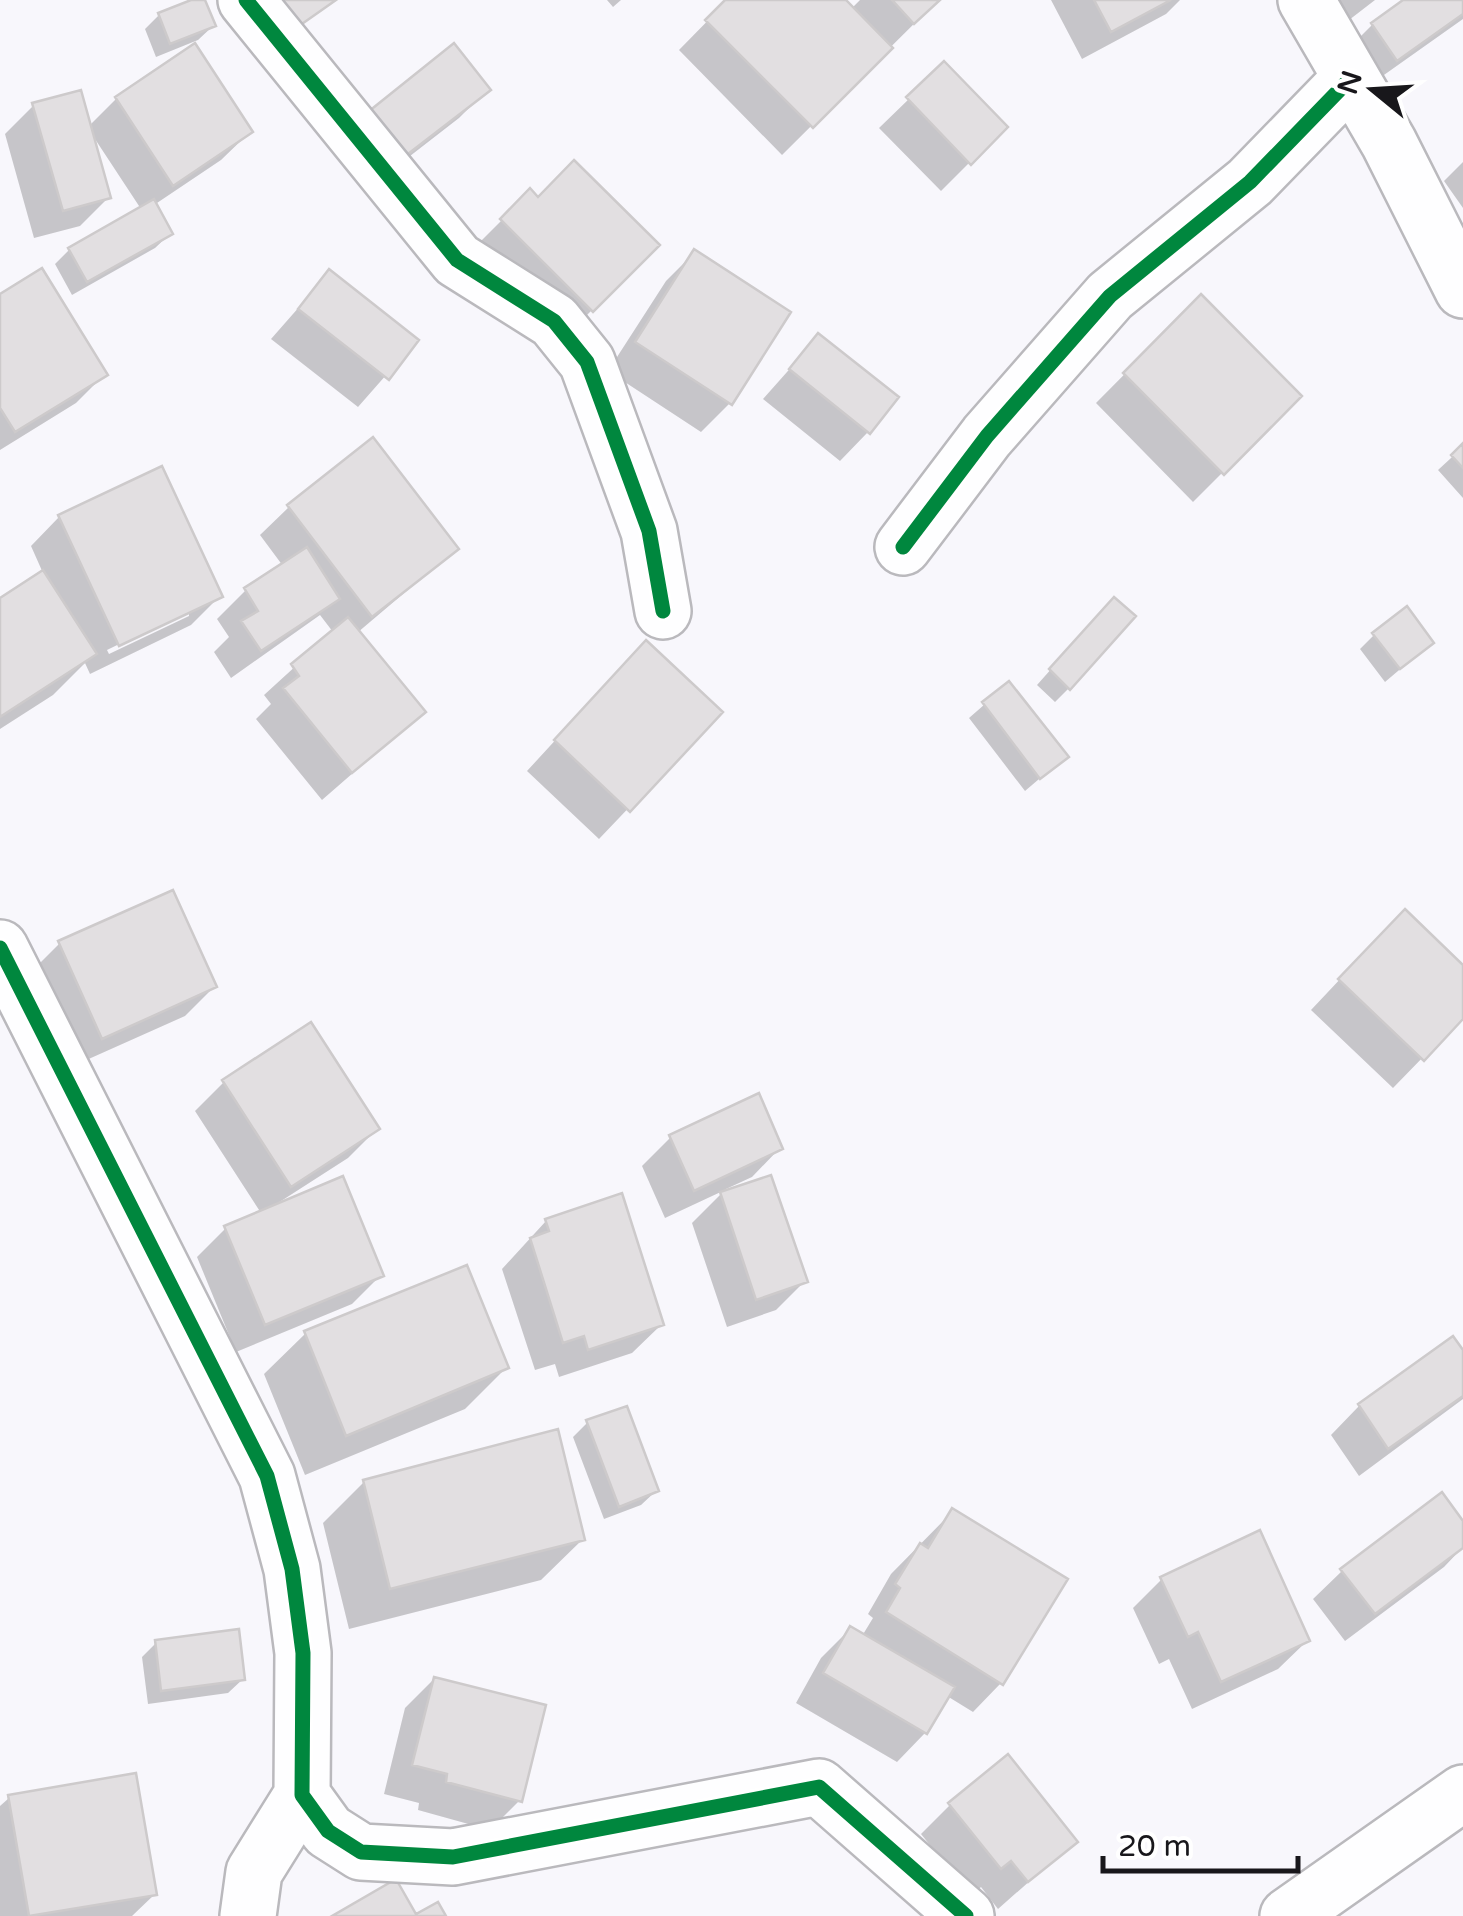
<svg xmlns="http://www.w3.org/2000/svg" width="1463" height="1916" font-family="'Varela Round',sans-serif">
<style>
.shadow{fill:#0003;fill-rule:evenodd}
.building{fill:#e2dfe1;stroke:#cdcacb;stroke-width:2.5}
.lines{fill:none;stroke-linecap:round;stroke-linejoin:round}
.street-casing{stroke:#bab9bd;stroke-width:60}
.street{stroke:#fefeff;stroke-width:55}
.cycleway-casing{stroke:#fff;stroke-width:21}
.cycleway{stroke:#00873e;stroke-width:15}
</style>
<rect width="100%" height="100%" fill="#f8f7fc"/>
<path class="shadow" d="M198 0H202L213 26 198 40 156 57 145 29 159 15Z
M607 0H621L613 7Z
M728 0H842L851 9 860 0H938L782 155 679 50Z
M1051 0H1180L1166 14 1082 59Z
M1304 0H1375L1327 37Z
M1407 0H1463V19L1367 87 1344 53 1372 25Z
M454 46 487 90 459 118 374 184Z
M195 47 250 132 221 160 154 205 170 234 155 248 72 295 55 264 69 250 141 209 93 136 109 197 80 226 34 238 5 134 34 105 89 126 116 99Z
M944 65 1005 127 941 191 879 128Z
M1463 162V208L1444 181Z
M530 192 538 200 657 245 563 339 473 249Z
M694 253 730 403 701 432 608 371 666 281Z
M329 273 416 341 358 407 271 339Z
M0 297 105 374 76 403 0 450Z
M1201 297 1299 396 1193 502 1096 403Z
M819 336 868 432 840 461 763 399Z
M1463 447V498L1438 470Z
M289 507 456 549 357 633 423 712 322 800 256 719 271 704 264 695 333 632 320 615 231 678 214 652 229 637 217 619 246 590 283 566 260 535Z
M59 517 220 596 191 625 90 674 85 663 53 695 0 729V601L43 573 31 546ZM189 610V616L109 654 107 650Z
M1100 614 1069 688 1055 702 1037 685Z
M1374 635 1431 643 1385 682 1360 649Z
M618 672 720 712 599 839 527 771Z
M1008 684 1066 756 1025 791 969 718Z
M1376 941 1463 968V1016L1393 1088 1311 1010Z
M60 943 214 987 185 1016 73 1066 31 972Z
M224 1082 377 1129 348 1158 278 1203 381 1275 352 1304 236 1352 197 1257 226 1228 261 1213 195 1111Z
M671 1137 780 1148 752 1177 726 1189 805 1281 776 1310 727 1327 692 1223 725 1190 665 1218 642 1166Z
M546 1221 661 1325 632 1353 559 1377 555 1364 535 1370 502 1269Z
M306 1333 506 1368 465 1409 305 1475 264 1374Z
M1453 1339 1463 1354V1399L1359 1476 1331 1435 1359 1406Z
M587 1423 656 1491 641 1505 604 1519 573 1437Z
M364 1482 583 1539 541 1580 349 1629 323 1523Z
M953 1511 1001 1683 973 1712 947 1696 925 1733 897 1762 796 1703 821 1658 850 1629 862 1636 873 1618 868 1614 891 1574Z
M1463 1525V1547L1444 1567 1345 1641 1313 1599 1342 1571Z
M1162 1579 1307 1641 1278 1669 1192 1709 1169 1659 1159 1664 1133 1608Z
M156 1643 243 1679 228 1693 148 1704 142 1657Z
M434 1679 519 1801 490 1830 418 1810 419 1803 384 1794 405 1708Z
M9 1798 155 1894 132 1916H0V1806Z
M950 1805 1074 1842 998 1909 981 1887 971 1896 921 1834Z"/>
<path class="building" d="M191 0H205L216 26 170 44 158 13Z
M281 0H336L299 26Z
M725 0H846L893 48 813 128 705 20Z
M892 0H940L914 24Z
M1094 0H1171L1111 32Z
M1403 0H1463V14L1397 61 1371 23Z
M195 43 253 132 173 186 115 97Z
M454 43 491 90 404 157 368 112Z
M944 61 1008 127 971 165 906 97Z
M81 90 111 198 63 211 32 103Z
M574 160 660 245 593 312 500 219 530 188 538 197Z
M154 199 173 234 87 282 68 248Z
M694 249 791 312 732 405 635 342Z
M42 268 108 375 15 432 0 408V294Z
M329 269 419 340 389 380 298 309Z
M1201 294 1302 396 1224 475 1123 373Z
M818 333 899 397 870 434 789 369Z
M373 437 459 549 372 617 287 505Z
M1463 443V468L1451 455Z
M162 466 223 597 119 646 58 515Z
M307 547 340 599 261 651 241 621 258 611 244 588Z
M43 570 97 654 0 717V598Z
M1114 597 1136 616 1070 690 1049 669Z
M1407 606 1434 643 1400 669 1372 633Z
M348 617 426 712 352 773 283 688 299 676 291 664Z
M646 640 723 712 630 812 554 740Z
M1009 681 1069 757 1040 779 982 702Z
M173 890 217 987 102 1039 58 941Z
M1405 909 1463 965V1019L1424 1061 1338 979Z
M311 1022 380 1129 291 1187 222 1080Z
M759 1093 783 1149 694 1191 669 1135Z
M771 1175 808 1282 756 1300 720 1192Z
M343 1176 384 1276 265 1325 224 1226Z
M622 1193 664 1325 588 1350 584 1336 563 1343 530 1238 549 1231 545 1219Z
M467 1265 509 1368 346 1436 304 1331Z
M1453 1336 1463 1350V1396L1388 1449 1358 1404Z
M627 1406 659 1491 619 1507 586 1420Z
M558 1429 585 1540 390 1589 363 1480Z
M1442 1492 1463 1521V1548L1375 1614 1340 1569Z
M952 1508 1068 1579 1003 1685 886 1612 900 1588 895 1584 920 1543 928 1548Z
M1260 1530 1310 1641 1221 1682 1198 1632 1188 1637 1160 1577Z
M850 1626 955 1687 927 1734 823 1673Z
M239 1629 245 1680 161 1691 155 1640Z
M434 1677 546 1705 522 1802 446 1782 447 1774 412 1765Z
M1008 1754 1078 1842 1028 1882 1011 1861 1001 1869 948 1803Z
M136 1773 157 1895 29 1916 8 1795Z
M396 1879 416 1914 438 1902 446 1916H332Z"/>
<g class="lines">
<defs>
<path id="street" d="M246 0 457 260 554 321 587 362 649 531 663 611
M1306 0 1389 143 1463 290
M903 547 987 436 1110 296 1250 182 1351 78
M0 948 267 1476 292 1569 303 1653 302 1795 328 1831 361 1852 453 1857 819 1787 966 1916
M248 1916 254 1872 302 1795
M1288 1916 1463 1793"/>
</defs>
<use href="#street" class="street-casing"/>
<use href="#street" class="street"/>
<defs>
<path id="cycleway" d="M246 0 457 260 554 321 587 362 649 531 663 611
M903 547 987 436 1110 296 1250 182 1351 78
M0 948 267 1476 292 1569 303 1653 302 1795 328 1831 361 1852 453 1857 819 1787 966 1916"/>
</defs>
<use href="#cycleway" class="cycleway-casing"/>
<use href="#cycleway" class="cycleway"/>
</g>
<g transform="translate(1373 90) rotate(288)" stroke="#ffffff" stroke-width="8" paint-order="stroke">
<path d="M0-8L18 38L0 25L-18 38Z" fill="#18171b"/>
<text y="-15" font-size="28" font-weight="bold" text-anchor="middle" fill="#18171b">N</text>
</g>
<path d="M1103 1856v15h195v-15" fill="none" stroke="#18171b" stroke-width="5"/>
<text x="1118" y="1856" font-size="30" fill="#18171b" stroke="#ffffff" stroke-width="8" paint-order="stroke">20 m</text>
</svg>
